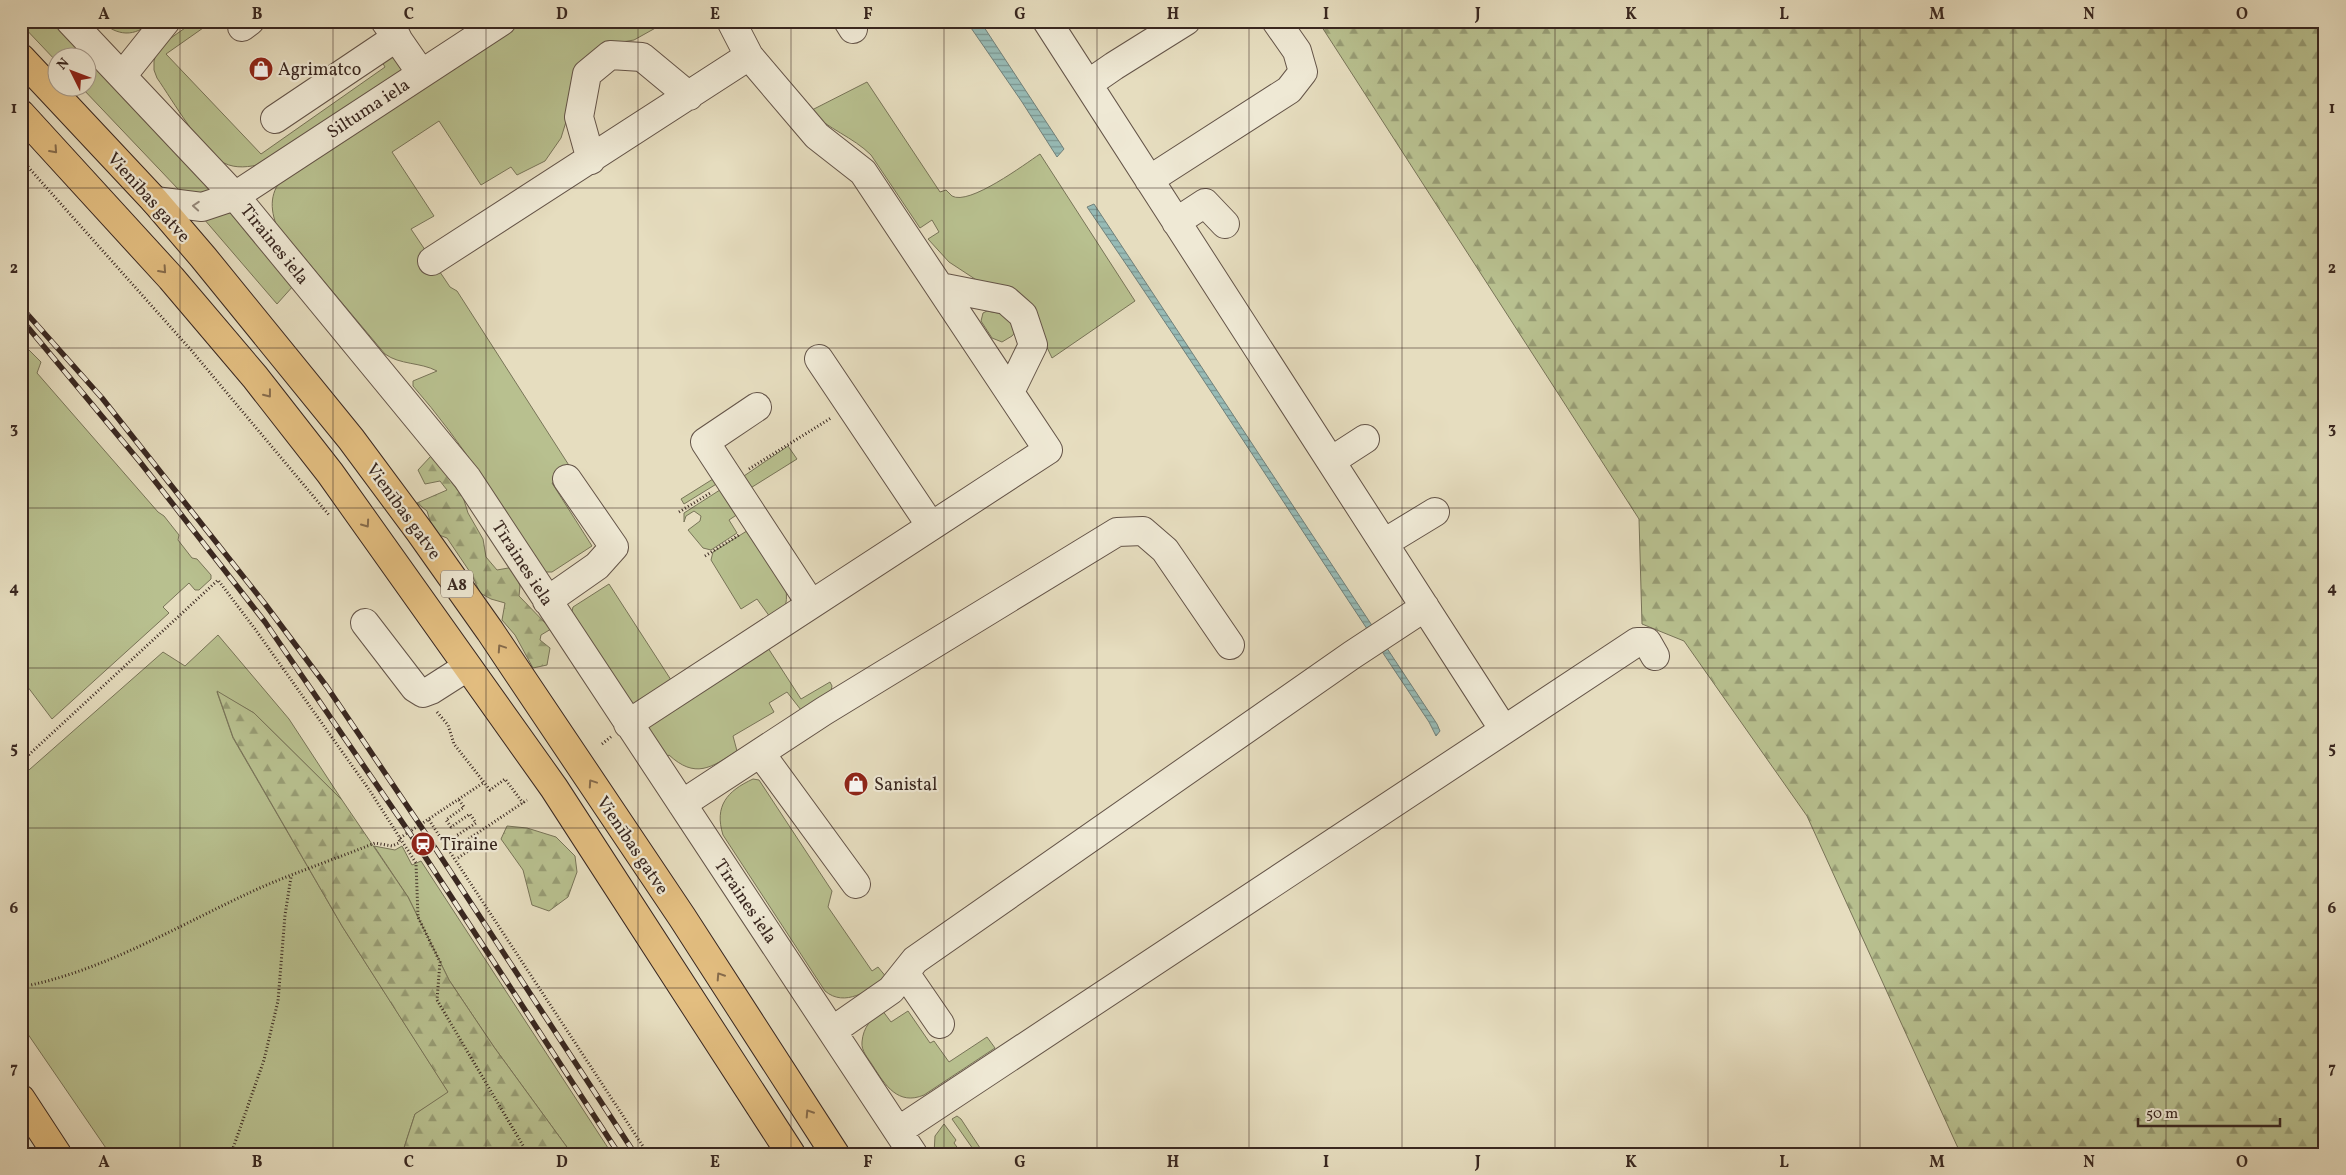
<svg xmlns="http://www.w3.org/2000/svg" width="2346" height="1175" font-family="Vollkorn,serif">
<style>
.grass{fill:#b8c08f;stroke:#787458}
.forest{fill:url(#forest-firs);stroke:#787458}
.water{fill:url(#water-rules);stroke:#71807a}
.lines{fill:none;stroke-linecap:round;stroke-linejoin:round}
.minor-casing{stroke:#645448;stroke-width:30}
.major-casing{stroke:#392720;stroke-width:30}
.highway-casing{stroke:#392720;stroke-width:30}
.path{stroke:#392720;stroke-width:3;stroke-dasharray:1 2.5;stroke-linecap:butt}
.minor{stroke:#efe9d5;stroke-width:28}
.major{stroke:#e3be80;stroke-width:28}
.highway{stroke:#e3be80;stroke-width:28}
.rail-casing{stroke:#392720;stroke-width:5.5}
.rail{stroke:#efe9d5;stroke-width:4;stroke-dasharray:11;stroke-linecap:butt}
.oneway{stroke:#866b4b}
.oneway2{stroke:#94887a}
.grid{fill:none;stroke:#392720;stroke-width:1;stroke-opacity:0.55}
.labels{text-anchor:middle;stroke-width:4.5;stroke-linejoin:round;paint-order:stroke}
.shield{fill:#efe9d5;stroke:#706156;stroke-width:1}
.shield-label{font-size:16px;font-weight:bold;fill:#392720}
.poi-label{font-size:18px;fill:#392720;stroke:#efe9d5;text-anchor:start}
.street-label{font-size:18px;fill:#392720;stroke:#efe9d5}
.neatline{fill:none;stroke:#392720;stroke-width:2}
.grid-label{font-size:16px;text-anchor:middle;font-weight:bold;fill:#392720}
</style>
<defs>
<pattern id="forest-firs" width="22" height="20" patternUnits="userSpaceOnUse" patternTransform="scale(1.25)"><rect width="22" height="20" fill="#b8c08f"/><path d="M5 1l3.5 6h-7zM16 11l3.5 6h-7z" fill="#979c74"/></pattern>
<pattern id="water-rules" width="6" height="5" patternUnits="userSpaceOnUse" patternTransform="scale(1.25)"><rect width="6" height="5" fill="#97bbb6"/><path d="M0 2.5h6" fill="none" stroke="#7c9894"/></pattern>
</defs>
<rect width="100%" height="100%" fill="#e6ddbf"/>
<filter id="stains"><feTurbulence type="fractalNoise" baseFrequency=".004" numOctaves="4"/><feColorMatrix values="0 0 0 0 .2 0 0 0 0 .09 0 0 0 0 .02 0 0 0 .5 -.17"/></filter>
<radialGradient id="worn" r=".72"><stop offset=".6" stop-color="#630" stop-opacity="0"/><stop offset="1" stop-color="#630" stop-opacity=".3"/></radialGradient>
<path class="grass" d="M21 21H52L87 57 58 58 57 62 21 24Z
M102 21H150C137 38 115 36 102 21Z
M195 21H213L166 54 261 154 385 67 378 55 389 50 404 71 262 164C249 167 236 169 224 163 201 150 173 101 157 78L154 70V61L158 47Z
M524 21H668L634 40 610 44 569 112 561 138 545 161 517 175 511 167 481 185 439 121 392 152 434 216 411 229 450 287 457 291 572 470 552 483 592 546 552 572H542C502 507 463 443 413 386V381L437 371C420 362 400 365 385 354L276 224C269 205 271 187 288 174Z
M88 59 175 151 294 285 277 304 179 190 82 88H88Z
M867 82 940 192 946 190C948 192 950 194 952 196 969 206 1025 164 1040 154L1135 301 1052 358 1044 341 978 281 949 262 928 239 939 232 932 220 920 228 871 155C853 137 828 129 810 111Z
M987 311 1009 315 1016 331 1012 336 1002 342 992 338 981 321 983 313Z
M21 342 41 362 37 373 158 512 164 516 179 535 178 540 192 558 197 559 211 575V579L199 590H195L189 583 163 607 169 613 52 719 21 678Z
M788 446 797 459 749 489 741 478Z
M713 479 718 483 684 504 681 499Z
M723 488 738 514 729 520 737 533 711 550 703 548 688 530 700 521 701 516 694 511 686 516 684 522V513Z
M750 529C767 553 795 580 784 611L770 617 757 599 741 609 711 560 713 552Z
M609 584 673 683 634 709 571 615 573 607Z
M218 635 289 719 342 800 254 713 217 692 233 738 342 926 449 1093 415 1114 402 1154H110L21 1024V777L163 652 185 666Z
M768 648 801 699 830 682 832 686 831 691 801 710 787 692 769 703 774 712 733 736 737 751C711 768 695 779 669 755L665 758 645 724Z
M753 779 759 780 832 891 828 907 872 971 878 967 887 978C869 990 845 1008 825 991L723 835C714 806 727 791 753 779Z
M374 846 395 850 402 846 412 865 421 861 612 1154H572L494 1047 449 980 408 897Z
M882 1010 891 1022 908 1011 930 1043 934 1041 949 1062 987 1037 995 1048 924 1095C898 1106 885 1085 873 1066 868 1058 861 1051 862 1042 863 1027 872 1018 882 1010Z
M957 1116 961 1119 984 1154H967L973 1149 952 1119Z
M944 1124 956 1140 954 1143 962 1154H934L935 1136Z"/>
<path class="forest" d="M1318 21H2325V1154H1949L1958 1148 1807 816 1684 641 1642 624 1639 519Z
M431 456 446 467 452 483 463 497 468 513 483 539 486 557 497 570 514 567 520 586 519 596 551 629 541 635 540 640 550 648 547 665 533 668 515 635 502 620 505 603 491 599 480 593 472 575 447 538 434 533 427 511 417 503 447 490 440 481 425 484 418 470Z
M217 691 254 713 342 800 408 897 449 980 494 1047 572 1154H402L415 1114 448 1092 342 926 233 737Z
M507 826 527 828 556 837 575 856 577 872 568 897 549 911 532 905 523 870 501 839Z"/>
<path class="water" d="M977 21H980L1064 149 1057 157 1022 102 969 25Z
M1094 204 1437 724 1440 731 1436 736 1429 722C1314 551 1204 377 1087 207Z"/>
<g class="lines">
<defs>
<path id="minor" d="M70 21 235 196 467 478 913 1154
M385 21 421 73
M731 21 749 56
M848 21 853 29
M1047 21 1504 730
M242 27 250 21
M122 76 166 21
M1088 84 1114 66 1186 21
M275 119 397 37
M591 160 579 117 587 74 610 55 642 57 689 96
M1149 180 1289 90 1303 72 1297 51 1276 21
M155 201 202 207 235 196 502 21
M1176 222 1205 203 1225 224
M432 261 749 56 817 136 863 172 1048 450 628 724
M940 287 1006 300 1023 315 1033 345 1010 392
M819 359 931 526
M757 407 705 442 811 604
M1331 461 1365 439
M1384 543 1435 512
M547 601 597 566 614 547 567 479
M365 623 415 688 423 693 431 690 467 667
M761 754 856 884
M682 804 824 711 1117 532 1143 531 1165 550 1230 645
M905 973 940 1024
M832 1031 891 990 915 960 1352 655 1425 607
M898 1131 1637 642H1647L1655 656"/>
<path id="major" d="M21 1099 57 1154"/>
<path id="highway" d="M21 58 155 201 203 257 351 439 420 532 490 631 682 917 835 1154
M21 114 171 278 255 377 330 473 554 788 791 1154"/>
</defs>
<use href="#minor" class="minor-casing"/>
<use href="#major" class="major-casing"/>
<use href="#highway" class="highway-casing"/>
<path class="path" d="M21 159 191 350 329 515
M749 469 831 418
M679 512 712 492
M705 556 739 535
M437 712 448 725 454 744 490 790 505 779 523 803
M602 744 612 736
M21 762 218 580 255 629 370 791 416 863 418 917 440 962 437 1000 528 1154
M459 800 464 807 446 820 451 827 470 814 476 823 456 836 461 844 527 800
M429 820 648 1154
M458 858 470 850 465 842
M21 987C106 971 184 922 262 887 299 871 338 858 375 843L392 846 399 843 400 838 483 783
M231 1154 264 1060 278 1001 285 915 291 877"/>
<use href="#minor" class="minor"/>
<use href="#major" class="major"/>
<use href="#highway" class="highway"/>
<defs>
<path id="rail" d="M21 307 102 398 265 604 327 687 420 825 635 1154
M21 319 140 462 265 622 409 832 619 1154"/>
</defs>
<use href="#rail" class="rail-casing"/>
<use href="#rail" class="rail"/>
</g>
<defs><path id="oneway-chevron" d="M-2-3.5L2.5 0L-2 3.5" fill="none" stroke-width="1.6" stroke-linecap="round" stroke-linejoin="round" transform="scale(1.25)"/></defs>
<g class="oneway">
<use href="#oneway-chevron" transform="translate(54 150) rotate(48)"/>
<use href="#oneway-chevron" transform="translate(163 270) rotate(48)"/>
<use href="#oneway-chevron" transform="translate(268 394) rotate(52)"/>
<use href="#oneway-chevron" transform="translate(366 524) rotate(55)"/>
<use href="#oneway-chevron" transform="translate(501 648) rotate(-124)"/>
<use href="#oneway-chevron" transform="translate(592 783) rotate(-124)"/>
<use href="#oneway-chevron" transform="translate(720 976) rotate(-123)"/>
<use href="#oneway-chevron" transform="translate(809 1113) rotate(-123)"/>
</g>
<use class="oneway2" href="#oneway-chevron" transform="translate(196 206) rotate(-176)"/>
<path class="grid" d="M180 21V1154M333 21V1154M486 21V1154M638 21V1154M791 21V1154M944 21V1154M1097 21V1154M1249 21V1154M1402 21V1154M1555 21V1154M1708 21V1154M1860 21V1154M2013 21V1154M2166 21V1154M21 188H2325M21 348H2325M21 508H2325M21 668H2325M21 828H2325M21 988H2325"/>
<defs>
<symbol id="shop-disc" viewBox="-11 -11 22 22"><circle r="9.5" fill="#8f2418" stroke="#efe9d5"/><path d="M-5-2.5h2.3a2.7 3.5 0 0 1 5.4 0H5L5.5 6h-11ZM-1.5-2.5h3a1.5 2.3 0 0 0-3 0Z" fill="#fff"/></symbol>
<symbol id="station-disc" viewBox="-11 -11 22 22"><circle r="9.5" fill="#8f2418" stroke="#efe9d5"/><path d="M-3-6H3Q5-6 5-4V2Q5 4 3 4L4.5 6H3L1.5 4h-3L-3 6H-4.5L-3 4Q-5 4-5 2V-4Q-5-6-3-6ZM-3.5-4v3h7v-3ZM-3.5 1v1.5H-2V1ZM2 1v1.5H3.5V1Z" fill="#fff"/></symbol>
</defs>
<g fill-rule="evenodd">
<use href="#shop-disc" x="247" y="55" width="28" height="28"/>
<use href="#shop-disc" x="842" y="770" width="28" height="28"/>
<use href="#station-disc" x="409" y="830" width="28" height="28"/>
</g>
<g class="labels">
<rect class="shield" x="441" y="570.5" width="32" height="27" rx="4"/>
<g class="shield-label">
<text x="457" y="590">A8</text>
</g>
<g class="poi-label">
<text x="278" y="75">Agrimatco</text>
<text x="874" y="790">Sanistal</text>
<text x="440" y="850">Tīraine</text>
</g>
<g class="street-label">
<text transform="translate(368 108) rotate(-33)" y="6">Siltuma iela</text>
<text transform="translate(149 197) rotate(48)" y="6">Vienības gatve</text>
<text transform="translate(275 244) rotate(51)" y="6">Tīraines iela</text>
<text transform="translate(404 511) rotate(54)" y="6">Vienības gatve</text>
<text transform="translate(523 563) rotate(57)" y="6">Tīraines iela</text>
<text transform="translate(633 845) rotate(56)" y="6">Vienības gatve</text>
<text transform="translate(746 901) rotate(56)" y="6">Tīraines iela</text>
</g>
</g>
<rect width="2346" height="1175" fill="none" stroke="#e6ddbf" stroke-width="55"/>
<g transform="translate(72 72) rotate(312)"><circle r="24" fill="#efe9d5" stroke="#a69b8d"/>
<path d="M0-4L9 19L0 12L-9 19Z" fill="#8f2418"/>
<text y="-8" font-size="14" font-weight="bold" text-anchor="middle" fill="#392720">N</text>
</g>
<path d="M2138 1118v8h142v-8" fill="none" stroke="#392720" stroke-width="2.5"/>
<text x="2146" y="1118" font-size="15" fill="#392720" stroke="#efe9d5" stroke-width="4" paint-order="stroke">50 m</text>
<rect x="28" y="28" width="2290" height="1120" class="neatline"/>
<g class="grid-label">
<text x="104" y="19">A</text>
<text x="257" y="19">B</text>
<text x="409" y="19">C</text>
<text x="562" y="19">D</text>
<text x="715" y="19">E</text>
<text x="868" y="19">F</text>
<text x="1020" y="19">G</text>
<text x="1173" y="19">H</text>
<text x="1326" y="19">I</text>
<text x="1478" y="19">J</text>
<text x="1631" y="19">K</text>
<text x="1784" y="19">L</text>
<text x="1937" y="19">M</text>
<text x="2089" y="19">N</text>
<text x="2242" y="19">O</text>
<text x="14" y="113">1</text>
<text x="2332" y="113">1</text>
<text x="14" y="273">2</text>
<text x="2332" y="273">2</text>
<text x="14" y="433">3</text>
<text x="2332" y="433">3</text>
<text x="14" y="593">4</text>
<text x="2332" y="593">4</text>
<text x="14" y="753">5</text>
<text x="2332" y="753">5</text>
<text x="14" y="913">6</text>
<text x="2332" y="913">6</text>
<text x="14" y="1073">7</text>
<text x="2332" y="1073">7</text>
<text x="104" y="1167">A</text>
<text x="257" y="1167">B</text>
<text x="409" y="1167">C</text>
<text x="562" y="1167">D</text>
<text x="715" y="1167">E</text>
<text x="868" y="1167">F</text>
<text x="1020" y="1167">G</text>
<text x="1173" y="1167">H</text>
<text x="1326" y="1167">I</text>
<text x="1478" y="1167">J</text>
<text x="1631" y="1167">K</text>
<text x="1784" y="1167">L</text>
<text x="1937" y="1167">M</text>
<text x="2089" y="1167">N</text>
<text x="2242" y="1167">O</text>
</g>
<rect width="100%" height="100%" filter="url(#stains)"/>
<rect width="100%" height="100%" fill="url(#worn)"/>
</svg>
